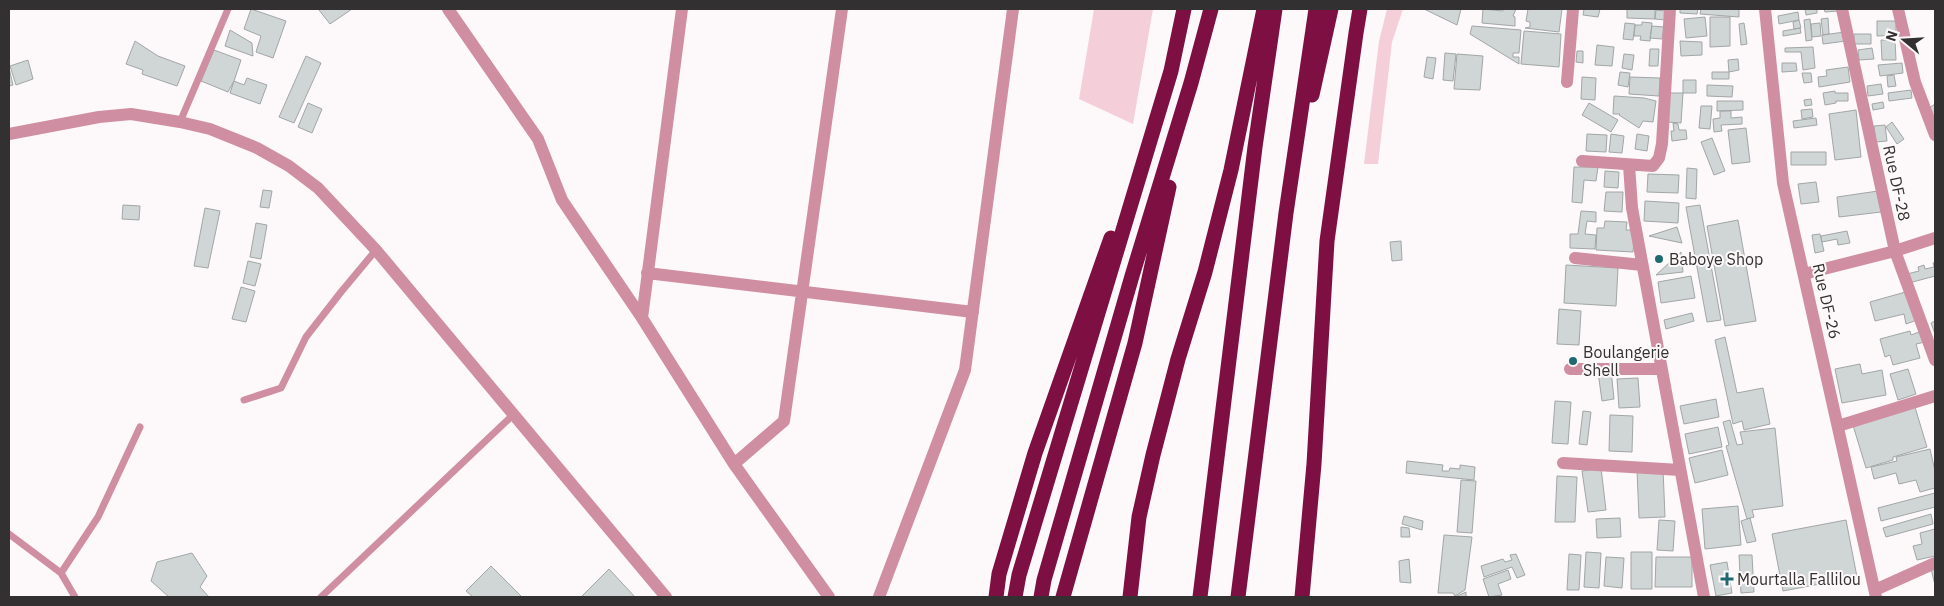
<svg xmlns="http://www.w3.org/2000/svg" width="1944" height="606" font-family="'IBM Plex Sans',sans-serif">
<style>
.green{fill:#f4cfd9}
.building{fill:#d0d5d6;stroke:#a1a6a6}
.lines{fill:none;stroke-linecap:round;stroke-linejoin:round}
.lane{stroke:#cf8ea2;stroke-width:7}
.street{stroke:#cf8ea2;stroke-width:12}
.highway{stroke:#7e0f42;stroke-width:15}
.poi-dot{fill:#1e6a70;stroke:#fdf8f9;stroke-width:2}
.labels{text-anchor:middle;stroke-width:4;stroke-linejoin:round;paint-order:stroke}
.street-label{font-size:16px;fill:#323030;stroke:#fdf8f9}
.poi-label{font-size:16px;fill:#323030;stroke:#fdf8f9;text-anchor:start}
</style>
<rect width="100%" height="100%" fill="#fdf8f9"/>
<path class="green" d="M1094 9H1153L1133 124 1079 99Z
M1387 9H1403L1392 42 1378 164H1364L1379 41Z"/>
<path class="building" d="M251 9 286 21 273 58 256 52 261 36 244 29Z
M321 9H352L330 24 319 10Z
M1424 9H1461L1457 25Z
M1483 9 1503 11V9H1516L1513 16 1515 17V26L1482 23Z
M1528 9H1562L1559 32 1525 28 1530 27V22L1526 21Z
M1584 9H1600L1598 17 1583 15Z
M1627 9H1655V19L1627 18Z
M1680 9H1739V17L1700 14 1701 9H1698L1697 14 1680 13Z
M1805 9H1817V13L1806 15Z
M1824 9H1839V11L1825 12Z
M1656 10 1666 11V20L1655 19Z
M1798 12 1799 20 1779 24 1778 16Z
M1705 17 1707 36 1686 38 1684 19Z
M1710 17H1730V46L1710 47Z
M1828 18 1829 34 1823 35 1821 19Z
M1810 19 1812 40 1806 41 1804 20Z
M1799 20 1801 28 1794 29 1793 22Z
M1877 21H1896V35L1877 36Z
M1642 22 1652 23 1650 41 1640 40 1641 36H1634L1635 25H1642Z
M1625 23 1635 24 1633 40 1623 39Z
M1744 23 1747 44 1741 45 1739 24Z
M1820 23 1821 36 1812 37 1811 24Z
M1472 26 1521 30 1519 53H1513V57H1519V64L1470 34Z
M1652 26 1664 27 1662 39 1650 38Z
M1800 28 1801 33 1783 36V31Z
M230 30 252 43 253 56 225 46Z
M1524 31 1561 34 1559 67 1521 64Z
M1845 32 1846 41 1823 44 1822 35Z
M1854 34H1871V44H1854Z
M1881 40H1895L1896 60H1882Z
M135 41 158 56 185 66 177 86 142 74 143 70 126 64Z
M1680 41 1702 42V55L1681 56Z
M1597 45 1614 47 1612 66 1595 65Z
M1813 47 1815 68 1803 70 1801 52H1785V48Z
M1872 48 1874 59 1859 60 1858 50Z
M1650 49H1659L1658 66H1649Z
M214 50 241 60 234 81 228 92 201 81Z
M1577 51H1583V63L1576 62Z
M1445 53 1456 54 1453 81 1443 80Z
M1457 54 1483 56 1480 90 1454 89Z
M1624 54 1634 55 1632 70 1622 68Z
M306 56 321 63 294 123 279 117Z
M1427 57 1436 58 1433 79 1424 77Z
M1738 59 1739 70 1729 72 1728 60Z
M28 60 33 79 16 85 10 66Z
M1782 63H1796L1797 71 1782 72Z
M1902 63 1903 73 1880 76 1878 65Z
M1848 67 1850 82 1819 87 1818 77 1827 76 1826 70Z
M9 68 13 85 9 86Z
M1620 72 1630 73 1628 87 1618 85Z
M1712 72H1729V79H1712Z
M1802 73H1811L1812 82 1804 83Z
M1894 75 1896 86 1888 87 1887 76Z
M1582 77 1596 78 1595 100 1581 99Z
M1630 77 1660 78 1659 96 1629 94Z
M247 78 267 85 260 104 230 93 234 81 244 85Z
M1683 80H1696V93H1683Z
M1881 84 1883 94 1868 96 1867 86Z
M1707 85 1733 86 1732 97 1707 96Z
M1911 90 1912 98 1889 101 1888 93Z
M1835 91V93H1848V101H1836V103L1825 105 1823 93Z
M1669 93H1683L1681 123 1667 122Z
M1614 96 1644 98 1656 101 1653 122 1643 121 1639 128 1619 115 1620 114H1613Z
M1811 99 1812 105 1805 106 1804 100Z
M1717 101H1743V110L1717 111Z
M1883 102 1884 108 1873 110 1872 104Z
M308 103 322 109 312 133 298 127Z
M1589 103 1618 120 1611 132 1582 115Z
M1935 104V123L1929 108Z
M1701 106H1712L1710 129 1699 128Z
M1812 109 1813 117 1802 119 1801 110Z
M1856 110 1861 157 1835 160 1829 114Z
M1720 111H1731V118L1742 117V124L1721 125 1722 131 1714 132 1713 119 1720 118Z
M1816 118 1817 125 1794 128 1793 121Z
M1892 122 1904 139 1897 144 1886 127Z
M1673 123 1678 124 1679 130H1686L1687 139 1672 141 1671 131H1674Z
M1885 125 1887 141 1876 142 1874 126Z
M1746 128 1750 162 1732 164 1728 130Z
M1587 134 1607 135 1606 152 1586 151Z
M1611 134 1624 136 1622 153 1609 152Z
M1637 134 1649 136 1647 151 1635 149Z
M1712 138 1725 171 1714 175 1701 142Z
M1791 152H1826V165H1791Z
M1574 167H1598L1596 181 1584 180 1582 203 1572 202Z
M1687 168 1697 169 1696 199 1686 198Z
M1605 171 1619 172 1618 188 1604 187Z
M1648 174 1679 175 1678 193 1647 192Z
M1816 182 1819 202 1801 204 1798 184Z
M263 190 272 191 269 208 260 207Z
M1878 191 1881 212 1839 217 1837 197Z
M1606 192H1623L1622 212 1604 211Z
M1645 201 1679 203 1678 223 1644 221Z
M123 205 140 206 139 220 122 219Z
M1700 205 1721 320 1707 322 1686 207Z
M205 208 220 211 208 268 194 266Z
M1581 211 1596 212V222L1587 221 1585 234 1596 235 1595 249 1570 248V234H1578Z
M1738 220 1756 321 1725 326 1707 226Z
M1605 221 1627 222 1626 230H1635L1633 252 1596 250 1597 228H1604Z
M256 223 267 225 261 259 250 257Z
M1677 227 1682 243 1649 236Z
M1847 231 1850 243 1838 245 1837 239 1822 242 1821 236Z
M1820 234 1824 251 1815 253 1812 235Z
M1401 241 1402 260 1392 261 1390 242Z
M1681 252 1683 272 1656 275Z
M248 261 261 264 255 286 243 283Z
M1935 262V276L1909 283 1907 274 1919 271 1918 267 1924 265 1925 269 1934 267 1933 263Z
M1566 265 1618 268 1616 306 1564 303Z
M1691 276 1695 298 1661 303 1658 282Z
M241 287 255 291 246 322 232 319Z
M1909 291 1917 320 1906 324 1904 314 1875 321 1870 302Z
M1559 309 1581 311 1579 345 1557 344Z
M1692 313 1694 321 1666 329 1664 320Z
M1935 321V334L1931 323Z
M1910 331 1911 335 1922 331 1925 342 1916 344 1920 358 1893 365 1890 355 1885 357 1880 339Z
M1725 337 1737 393 1763 388 1770 424 1744 430 1742 421 1733 424 1715 340Z
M1860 364 1862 374 1882 370 1886 395 1842 403 1835 369Z
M1908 369 1916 394 1898 400 1890 374Z
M1611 370 1614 399 1602 401 1598 372Z
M1638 378 1640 407 1619 408 1617 379Z
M1716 399 1719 417 1684 424 1680 406Z
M1555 401 1571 402 1568 444 1552 443Z
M1914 404 1927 447 1893 457V460L1866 468 1852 422Z
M1583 411 1591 412 1587 445 1579 444Z
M1610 415 1633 416 1632 452 1609 451Z
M1730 420 1737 445 1743 444 1740 432 1775 428 1783 506 1752 510 1754 517 1747 519 1726 446 1729 445 1723 422Z
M1718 427 1722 447 1689 454 1685 434Z
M1930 449 1935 471V488L1920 492 1916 480 1899 484 1896 473 1874 479 1871 467 1897 461 1896 457Z
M1722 450 1728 475 1695 483 1689 458Z
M1407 461 1443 465 1442 471H1449L1450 468 1460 469V465L1475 467 1474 480 1406 473Z
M1601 468 1606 510 1588 512 1582 471Z
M1663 469 1665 517 1639 518 1637 470Z
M1557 476 1577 477 1575 522H1555Z
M1461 480 1476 481 1472 533 1457 532Z
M1935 493V507L1881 521 1878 508Z
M1738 506 1741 545 1705 549 1702 509Z
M1931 514 1933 524 1886 537 1883 528Z
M1404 516 1423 521 1422 530 1402 524Z
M1620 518 1621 537 1597 538 1596 519Z
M1750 518 1756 541 1747 543 1741 521Z
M1659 520 1675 521 1673 551 1657 550Z
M1846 520 1857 577 1783 591 1772 534Z
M1401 527 1409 528 1410 537H1401Z
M1935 529V556L1917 560 1913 546 1922 544 1920 533Z
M1444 535 1472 537 1465 590 1455 596 1453 593H1438Z
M1586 552 1601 553 1599 588 1584 587Z
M1631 552H1652V589H1631Z
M192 553 207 576 200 587 209 597H169L151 581 157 562Z
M1516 554 1525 575 1517 578 1512 567 1484 577 1481 566 1503 559 1505 562 1512 560 1510 555Z
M1569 554 1581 555 1579 590H1567Z
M1739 555H1752L1754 592 1741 593Z
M1606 557 1624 558 1622 588 1604 586Z
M1656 557H1692V587H1655Z
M1409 559 1411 583 1400 582 1399 561Z
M1727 562 1732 593 1716 596 1710 565Z
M1935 564V585L1930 565Z
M491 566 522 597H473L466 591Z
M609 569 635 597H581Z
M1508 570 1511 579 1498 584 1502 595 1489 597 1483 579Z
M1466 592V597H1455Z"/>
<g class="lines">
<path class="lane" d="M180 122 228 9
M244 400 281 388 306 337 341 292 376 250
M9 534 61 573 75 597
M61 573 98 517 140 427
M321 597 514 414"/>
<path class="street" d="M448 9 538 139 562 200 642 318 734 464 829 597
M1765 9 1783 183 1876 597
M1842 9 1895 251 1935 360
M1898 9 1915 82 1935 135
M1567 82 1573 9
M9 134 99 117 131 114 180 122 210 129 257 148 289 166 318 188 376 250 666 597
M1582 161 1653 166 1659 158 1662 144 1670 9
M1629 165 1632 208 1704 597
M1575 258 1642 265
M647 273 973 312
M1804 274 1895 251 1935 238
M642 318 682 9
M1570 369H1661
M1838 426 1935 396
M1563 463 1680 470
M734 464 784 421 842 9
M1875 590 1935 563
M879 597 965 370 1013 9"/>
<path class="highway" d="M1312 95 1331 9
M996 597 999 574 1035 453 1111 238
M1015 597 1019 575 1171 71 1184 9
M1041 597 1044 580 1132 276 1191 83 1211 9
M1063 597 1135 343 1169 187
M1130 597 1139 517 1153 455 1178 359 1205 272 1231 170 1264 9
M1200 597 1255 147 1275 9
M1238 597 1286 213 1316 9
M1302 597 1314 464 1327 241 1356 33 1360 9"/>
</g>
<g class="poi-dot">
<circle cx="1659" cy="259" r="5"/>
<circle cx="1573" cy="361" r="5"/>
<path d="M1724.5 571.5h5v5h5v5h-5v5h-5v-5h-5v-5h5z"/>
</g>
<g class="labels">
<g class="street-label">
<text transform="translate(1897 183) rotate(78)" y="6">Rue DF-28</text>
<text transform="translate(1827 301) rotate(77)" y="6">Rue DF-26</text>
</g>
<g class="poi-label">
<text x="1669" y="265">Baboye Shop</text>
<text x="1583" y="358">Boulangerie<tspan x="1583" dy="18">Shell</tspan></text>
<text x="1737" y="585">Mourtalla Fallilou</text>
</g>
</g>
<rect width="1944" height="606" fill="none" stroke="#323030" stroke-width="20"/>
<g transform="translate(1904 40) rotate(288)" stroke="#fdf8f9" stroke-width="4" paint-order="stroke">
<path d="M0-4L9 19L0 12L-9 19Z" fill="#323030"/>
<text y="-8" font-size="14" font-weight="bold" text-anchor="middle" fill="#323030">N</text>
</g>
</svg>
